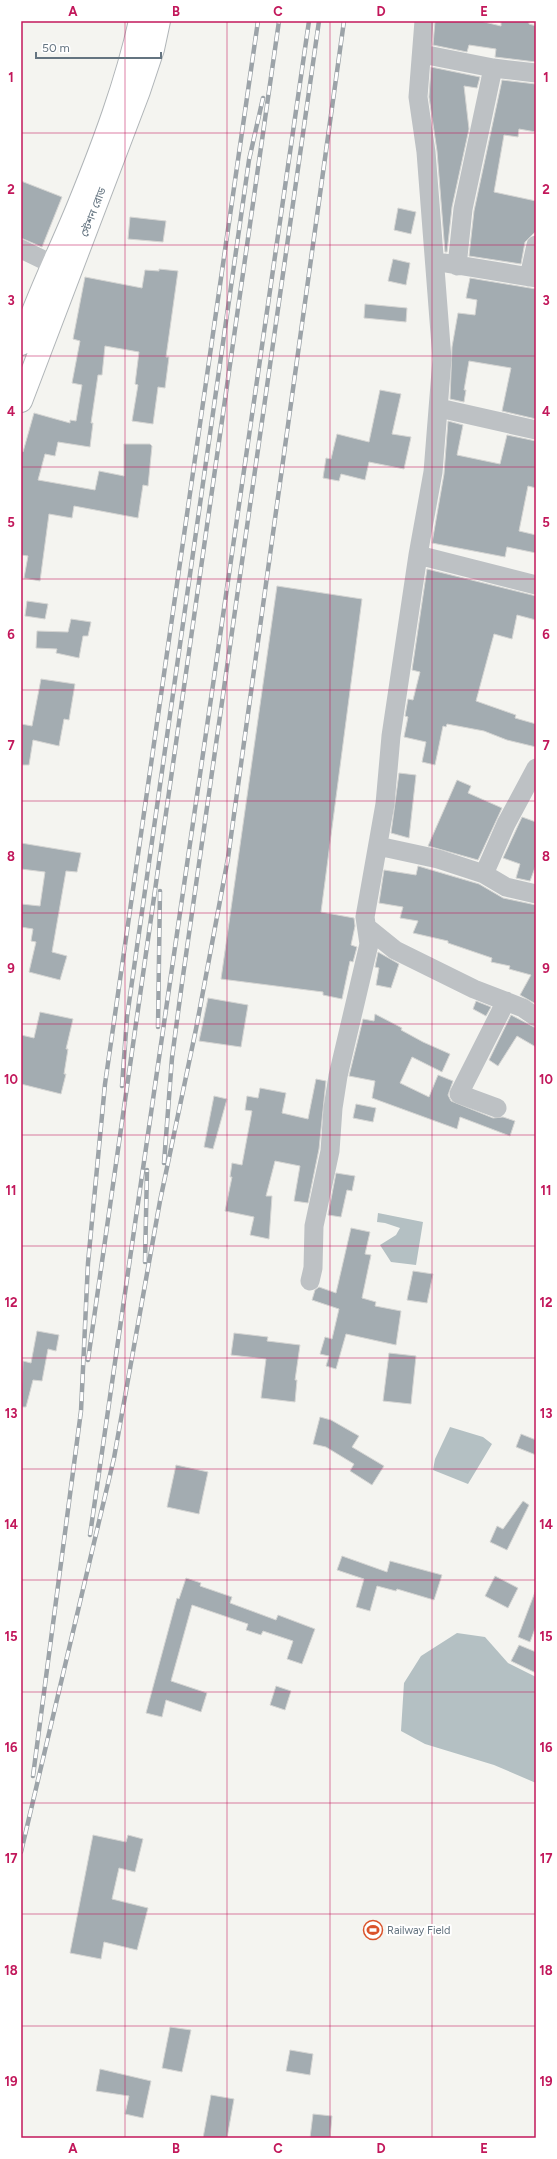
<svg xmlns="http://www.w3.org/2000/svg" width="557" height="2159" font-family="Figtree,'Noto Sans Bengali',sans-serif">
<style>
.water{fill:#b4c0c3}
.building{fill:#a3acb1;stroke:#d5d5d3}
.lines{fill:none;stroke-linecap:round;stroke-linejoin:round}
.major-casing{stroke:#b0b5b8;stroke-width:24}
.minor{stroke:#bdc1c4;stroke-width:19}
.major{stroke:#fff;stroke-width:22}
.rail-casing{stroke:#9ca3a8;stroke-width:4.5}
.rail{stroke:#fff;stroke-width:3;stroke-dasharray:9;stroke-linecap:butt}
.grid{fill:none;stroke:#c2185b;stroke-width:1;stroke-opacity:0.55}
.labels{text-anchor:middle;stroke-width:4;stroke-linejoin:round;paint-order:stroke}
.street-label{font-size:11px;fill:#647480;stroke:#fff}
.poi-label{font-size:11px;fill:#647480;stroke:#fff;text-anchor:start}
.neatline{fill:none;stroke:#c2185b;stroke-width:1.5}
.grid-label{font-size:13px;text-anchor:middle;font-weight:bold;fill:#c2185b}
</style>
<rect width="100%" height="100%" fill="#f4f4f0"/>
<path class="water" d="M378 1213 423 1222 416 1265 391 1262 380 1245 396 1235 400 1228 385 1223 377 1222Z
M450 1427 483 1437 492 1444 468 1484 433 1470 435 1459Z
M457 1633 485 1637 508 1663 536 1677V1783L494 1765 425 1744 401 1731 404 1683 421 1656Z"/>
<path class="building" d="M435 21H480L501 26V21H529V24L536 26V62L495 57 496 49 469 45 467 52 433 45Z
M431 67 480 77 477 88 464 86 469 129 452 207 447 252H445L437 151 429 97Z
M502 80 536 84V132L519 129 518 137 504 135 494 192 536 201V231L525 242 521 264 469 256 474 211Z
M21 181 62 197 42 247 21 238Z
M398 208 416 212 411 234 394 230Z
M130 217 166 221 163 242 128 239Z
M393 259 410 263 406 285 388 281Z
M159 269 178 271 166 357H169L165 388 158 387 153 424 132 421 138 385 135 384 139 352 105 346 102 375H98L91 423H93L90 447 58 442 55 456 45 454 38 480 95 490 99 471 124 476V444H150L152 446 148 486 143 485 138 518 74 506 72 518 49 514 40 581 24 578 28 556 21 555V451L23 452 34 413 70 423V420L76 421 82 385 72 383 80 341 73 339 85 277 142 288 145 270 159 271Z
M470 278 536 289V419L502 411 511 368 469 361 464 390H466L464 402 450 399 452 347 458 313 475 315 477 300 466 298Z
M365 304 407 308 406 322 364 318Z
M380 390 401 394 392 434 411 437 404 469 369 462 365 480 341 474 339 481 323 478 326 458 331 459 337 434 369 442Z
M448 421 463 425 457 455 500 464 507 435 536 441V488L528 486 519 531 536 535V553L507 547 505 557 432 543 444 474Z
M427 569 536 596V620L517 615 512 639 494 634 476 701 516 715 515 718 536 724V747L507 740 484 731 447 724 446 727 443 726 435 765 422 762 426 742 404 737 408 717 405 716 408 699 413 700 420 672 412 670Z
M277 586 362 599 321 912 354 918 355 926 351 945 357 947 353 962 350 961 342 999 323 995V992L221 979Z
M27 601 48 604 45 619 25 616Z
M71 619 91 622 88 636H83L79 658 56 653 57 649 36 648 37 631 68 632Z
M41 679 75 684 69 720 64 719 59 746 33 740 29 765H21V724L32 726Z
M399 773 416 775 409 838 391 833Z
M457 780 471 786 468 793 502 808 478 860 428 846Z
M522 817 536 822V865L530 881 516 878 520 864 503 858Z
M21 843 81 853 77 872 66 871 52 952 67 956 60 980 29 972 36 942 31 941 33 929 21 927V904L40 906 45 872 21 869Z
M418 866 479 884 503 898 536 905V1004L520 995 531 975 509 969 510 966 491 962 492 958 448 943V941L413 933 418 921 400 918 403 907 379 903 384 870 416 875Z
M378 952 399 964 391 988 376 985 379 968 375 967Z
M208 998 248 1005 241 1047 199 1041Z
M476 1001 491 1007 486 1016 473 1009Z
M40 1012 73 1019 66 1049H68L64 1074H66L61 1094 21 1084V1035L34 1038Z
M375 1014 402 1028 401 1030 423 1042 450 1054 442 1072 412 1057 400 1083 429 1097 438 1075 453 1081 448 1095 451 1101 493 1118 503 1117 515 1121 510 1136 460 1117 457 1129 372 1098 375 1081 349 1076 363 1019 374 1021Z
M511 1015 536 1028V1047L517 1036 498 1066 489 1060Z
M316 1079 326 1081 319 1149 308 1203 294 1201 300 1166 275 1161 266 1196H272L269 1239 250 1235 254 1217 225 1211 232 1177H230L232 1163 242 1165 252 1111 245 1110 247 1096 258 1098 260 1088 286 1093 282 1113 308 1119Z
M214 1096 227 1099 213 1149 204 1147Z
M356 1104 376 1108 373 1122 353 1118Z
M336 1173 355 1176 352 1191 347 1190 341 1217 328 1215Z
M351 1228 370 1232 365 1254 371 1255 362 1298 376 1302 375 1306 401 1311 396 1345 346 1334 336 1369 326 1366 329 1356 320 1354 325 1337 332 1339 339 1309 312 1300 315 1290 319 1287 336 1293Z
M413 1271 433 1274 427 1303 407 1300Z
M37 1331 59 1335 56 1351 48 1349 42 1381 33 1380 26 1407H21L23 1361 31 1363Z
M234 1333 268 1337 267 1341 300 1345 295 1380H297L295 1402 261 1398 266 1359 231 1355Z
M389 1353 416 1356 411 1404 383 1401Z
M320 1417 331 1420 359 1436 352 1447 384 1466 372 1485 350 1471 354 1464 326 1447 313 1444Z
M521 1434 536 1440V1455L516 1447Z
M176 1465 208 1472 199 1514 167 1507Z
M523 1501 529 1505 507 1550 490 1542 497 1526 503 1529Z
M342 1556 387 1572 390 1561 442 1575 434 1600 397 1589 396 1591 377 1586 370 1611 356 1607 364 1579 337 1570Z
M495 1576 518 1588 508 1608 485 1596Z
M186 1578 201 1583 200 1586 232 1597 230 1603 276 1620 278 1615 315 1629 302 1664 287 1659 293 1641 263 1631 261 1635 246 1630 248 1624 192 1605 171 1681 207 1693 201 1712 166 1700 162 1717 146 1713 177 1598 179 1599Z
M535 1592 536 1626 530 1642 518 1637Z
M519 1645 536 1652V1673L511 1661Z
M276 1686 291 1691 285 1710 270 1705Z
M93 1835 126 1842 128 1835 143 1839 135 1872 119 1868 112 1899 148 1908 137 1950 104 1942 101 1959 70 1953Z
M170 2027 191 2030 182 2072 162 2068Z
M290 2050 313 2054 310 2075 286 2071Z
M100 2069 151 2081 143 2118 125 2114 129 2096 96 2091Z
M211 2095 234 2099 227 2138H203Z
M313 2114 332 2116 330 2138H310Z"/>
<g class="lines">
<defs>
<path id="major" d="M21 344C37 296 60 251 79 204 103 145 126 84 140 21
M21 401 139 91 153 49 159 21"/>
</defs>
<use href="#major" class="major-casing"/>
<path class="minor" d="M422 54 493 68 536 73
M21 249 52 264
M445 263 536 278
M457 266 463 209 493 68
M529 277 536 245
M439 408 536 430
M418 555 536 585
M378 846 438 859 484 874 506 887 536 894
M484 874 506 824 536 768
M369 929 395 950 474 989 523 1008 536 1017
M497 1108 459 1094 506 1001
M310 1281 313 1268 314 1226 330 1151 333 1108 338 1076 369 944 365 917 385 804 391 736 418 555 433 472 442 359 426 152 418 97 424 21"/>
<use href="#major" class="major"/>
<defs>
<path id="rail" d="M158 1027 160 891
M122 1086 127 1017 249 160 263 98
M164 1163 172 1058 182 983 319 21
M145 1262 147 1170
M88 1360 279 21
M90 1535 309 21
M33 1776 81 1411 88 1263 105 1084 258 21
M21 1852 114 1458 160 1201 196 1029 228 858 344 21"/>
</defs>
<use href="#rail" class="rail-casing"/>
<use href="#rail" class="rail"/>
</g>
<path class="grid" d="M125 21V2138M227 21V2138M330 21V2138M432 21V2138M21 133H536M21 245H536M21 356H536M21 467H536M21 579H536M21 690H536M21 801H536M21 913H536M21 1024H536M21 1135H536M21 1246H536M21 1358H536M21 1469H536M21 1580H536M21 1692H536M21 1803H536M21 1914H536M21 2026H536"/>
<defs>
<symbol id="stadium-ring" viewBox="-11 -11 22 22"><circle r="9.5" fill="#fff" stroke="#da532b" stroke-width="1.5"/><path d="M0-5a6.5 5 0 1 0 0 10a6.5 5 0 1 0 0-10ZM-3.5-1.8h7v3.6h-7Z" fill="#da532b"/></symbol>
</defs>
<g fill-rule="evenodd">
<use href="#stadium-ring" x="362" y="1919" width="22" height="22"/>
</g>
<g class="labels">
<g class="street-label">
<text transform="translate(93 212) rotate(-69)" y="4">স্টেশন রোড</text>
</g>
<g class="poi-label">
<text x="387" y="1934">Railway Field</text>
</g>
</g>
<rect width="557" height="2159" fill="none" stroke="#ffffff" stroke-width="44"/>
<path d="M36 52v6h125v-6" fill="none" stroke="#647480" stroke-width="2"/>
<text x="42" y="52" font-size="12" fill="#647480" stroke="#ffffff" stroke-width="3" paint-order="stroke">50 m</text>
<rect x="22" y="22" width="513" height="2115" class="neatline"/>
<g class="grid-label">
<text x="73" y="16">A</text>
<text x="176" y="16">B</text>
<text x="278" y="16">C</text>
<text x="381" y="16">D</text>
<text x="484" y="16">E</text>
<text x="11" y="82">1</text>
<text x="546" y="82">1</text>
<text x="11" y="194">2</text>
<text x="546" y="194">2</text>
<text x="11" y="305">3</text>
<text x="546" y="305">3</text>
<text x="11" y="416">4</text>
<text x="546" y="416">4</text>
<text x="11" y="527">5</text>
<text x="546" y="527">5</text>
<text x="11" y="639">6</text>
<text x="546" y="639">6</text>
<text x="11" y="750">7</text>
<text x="546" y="750">7</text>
<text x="11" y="861">8</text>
<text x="546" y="861">8</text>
<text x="11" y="973">9</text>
<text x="546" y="973">9</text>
<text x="11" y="1084">10</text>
<text x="546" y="1084">10</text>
<text x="11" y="1195">11</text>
<text x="546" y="1195">11</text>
<text x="11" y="1307">12</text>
<text x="546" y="1307">12</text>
<text x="11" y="1418">13</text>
<text x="546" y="1418">13</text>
<text x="11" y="1529">14</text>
<text x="546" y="1529">14</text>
<text x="11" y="1641">15</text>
<text x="546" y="1641">15</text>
<text x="11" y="1752">16</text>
<text x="546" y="1752">16</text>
<text x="11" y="1863">17</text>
<text x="546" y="1863">17</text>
<text x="11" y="1975">18</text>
<text x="546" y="1975">18</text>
<text x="11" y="2086">19</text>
<text x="546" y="2086">19</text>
<text x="73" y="2153">A</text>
<text x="176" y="2153">B</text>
<text x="278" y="2153">C</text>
<text x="381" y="2153">D</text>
<text x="484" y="2153">E</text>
</g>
</svg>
